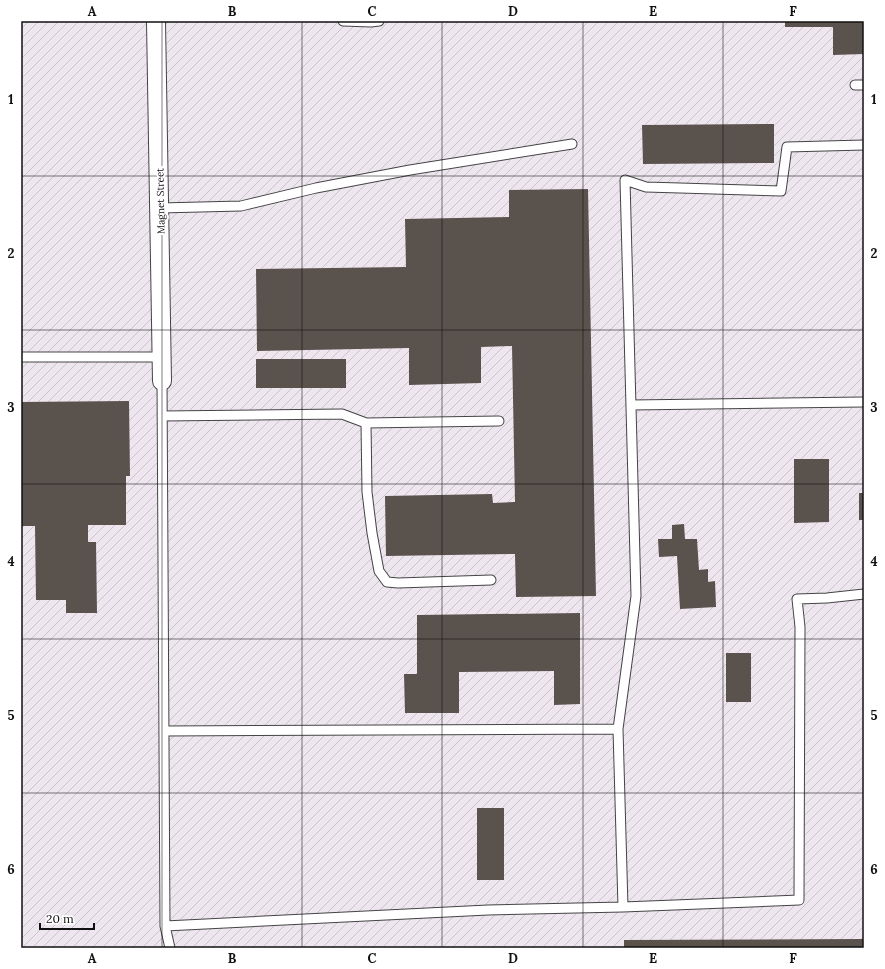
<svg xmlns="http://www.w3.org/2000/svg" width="885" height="969" font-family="Lora,serif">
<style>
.industrial{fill:url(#industrial-furrows)}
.building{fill:#5a524d}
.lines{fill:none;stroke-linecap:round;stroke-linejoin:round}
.lane-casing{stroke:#444;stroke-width:11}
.street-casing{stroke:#444;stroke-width:20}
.lane{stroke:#fff;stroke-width:9}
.street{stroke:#fff;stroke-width:18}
.grid{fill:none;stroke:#111;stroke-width:1;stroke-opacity:0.55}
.labels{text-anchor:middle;stroke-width:4;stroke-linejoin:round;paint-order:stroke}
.street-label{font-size:10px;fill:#111;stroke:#fff}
.neatline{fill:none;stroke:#111;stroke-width:1.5}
.grid-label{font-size:13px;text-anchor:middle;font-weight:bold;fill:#111}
</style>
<defs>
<pattern id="industrial-furrows" width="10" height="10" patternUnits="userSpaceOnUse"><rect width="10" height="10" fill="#eee6ef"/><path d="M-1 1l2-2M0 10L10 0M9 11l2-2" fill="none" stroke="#cbc4cc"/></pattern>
</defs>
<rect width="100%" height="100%" fill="#fffdf5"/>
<path class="industrial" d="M21 21H864V948H21Z"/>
<path class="building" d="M785 21H864V54L833 55V27H785Z
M774 124V163L643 164 642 125Z
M588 189 596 596 516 597 515 554 386 556 385 496 492 494 493 503 515 502 512 346 481 347V383L409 385V348L257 351 256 269 406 267 405 219 509 217V190Z
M256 359H346V388H256Z
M129 401 130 476H126V525H88V542H96L97 613H66V600H36L35 526H21V402Z
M794 459H829V522L794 523Z
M859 493H864V520H859Z
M684 524 685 539H697L699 570 708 569V582L715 581 716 607 680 609 677 556 659 557 658 539H672V525Z
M580 613V704L554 705V671L459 672V713H405L404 674H417V615Z
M726 653H751V702H726Z
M477 808H504V880H477Z
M864 939V948H624V940Z"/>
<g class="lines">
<defs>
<path id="lane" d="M343 21 371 22 379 21
M855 85H864
M160 208 241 206 316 188 410 170 572 144
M21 357H162
M162 381 165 926 488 910 623 907 799 900 800 627 797 599 827 598 864 594
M631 405 864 402
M162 416 342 414 366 423 499 421
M366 423 367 492 372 533 379 571 387 582 398 583 491 580
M164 731 618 729
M623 907 618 729 636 596 625 180 646 187 781 191 787 147 864 145
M165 926 170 948"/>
<path id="street" d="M156 21 162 381"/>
</defs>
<use href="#lane" class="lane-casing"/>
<use href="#street" class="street-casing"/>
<use href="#lane" class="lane"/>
<use href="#street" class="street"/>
</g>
<path class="grid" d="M162 21V948M302 21V948M442 21V948M583 21V948M723 21V948M21 176H864M21 330H864M21 484H864M21 639H864M21 793H864"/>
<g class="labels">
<g class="street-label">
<text transform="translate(160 201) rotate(-91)" y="4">Magnet Street</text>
</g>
</g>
<rect width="885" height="969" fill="none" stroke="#ffffff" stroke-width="44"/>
<path d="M40 923v6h54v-6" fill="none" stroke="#111111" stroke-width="2"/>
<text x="46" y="923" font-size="12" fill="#111111" stroke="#ffffff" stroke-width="3" paint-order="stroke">20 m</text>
<rect x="22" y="22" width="841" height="925" class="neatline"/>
<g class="grid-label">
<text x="92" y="16">A</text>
<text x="232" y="16">B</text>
<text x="372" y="16">C</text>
<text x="513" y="16">D</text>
<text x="653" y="16">E</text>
<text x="793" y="16">F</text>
<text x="11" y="104">1</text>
<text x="874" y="104">1</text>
<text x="11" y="258">2</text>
<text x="874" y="258">2</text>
<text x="11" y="412">3</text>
<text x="874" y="412">3</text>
<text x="11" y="566">4</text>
<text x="874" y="566">4</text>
<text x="11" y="720">5</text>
<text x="874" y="720">5</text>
<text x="11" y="874">6</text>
<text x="874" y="874">6</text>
<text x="92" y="963">A</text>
<text x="232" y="963">B</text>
<text x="372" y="963">C</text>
<text x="513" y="963">D</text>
<text x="653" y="963">E</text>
<text x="793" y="963">F</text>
</g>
</svg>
